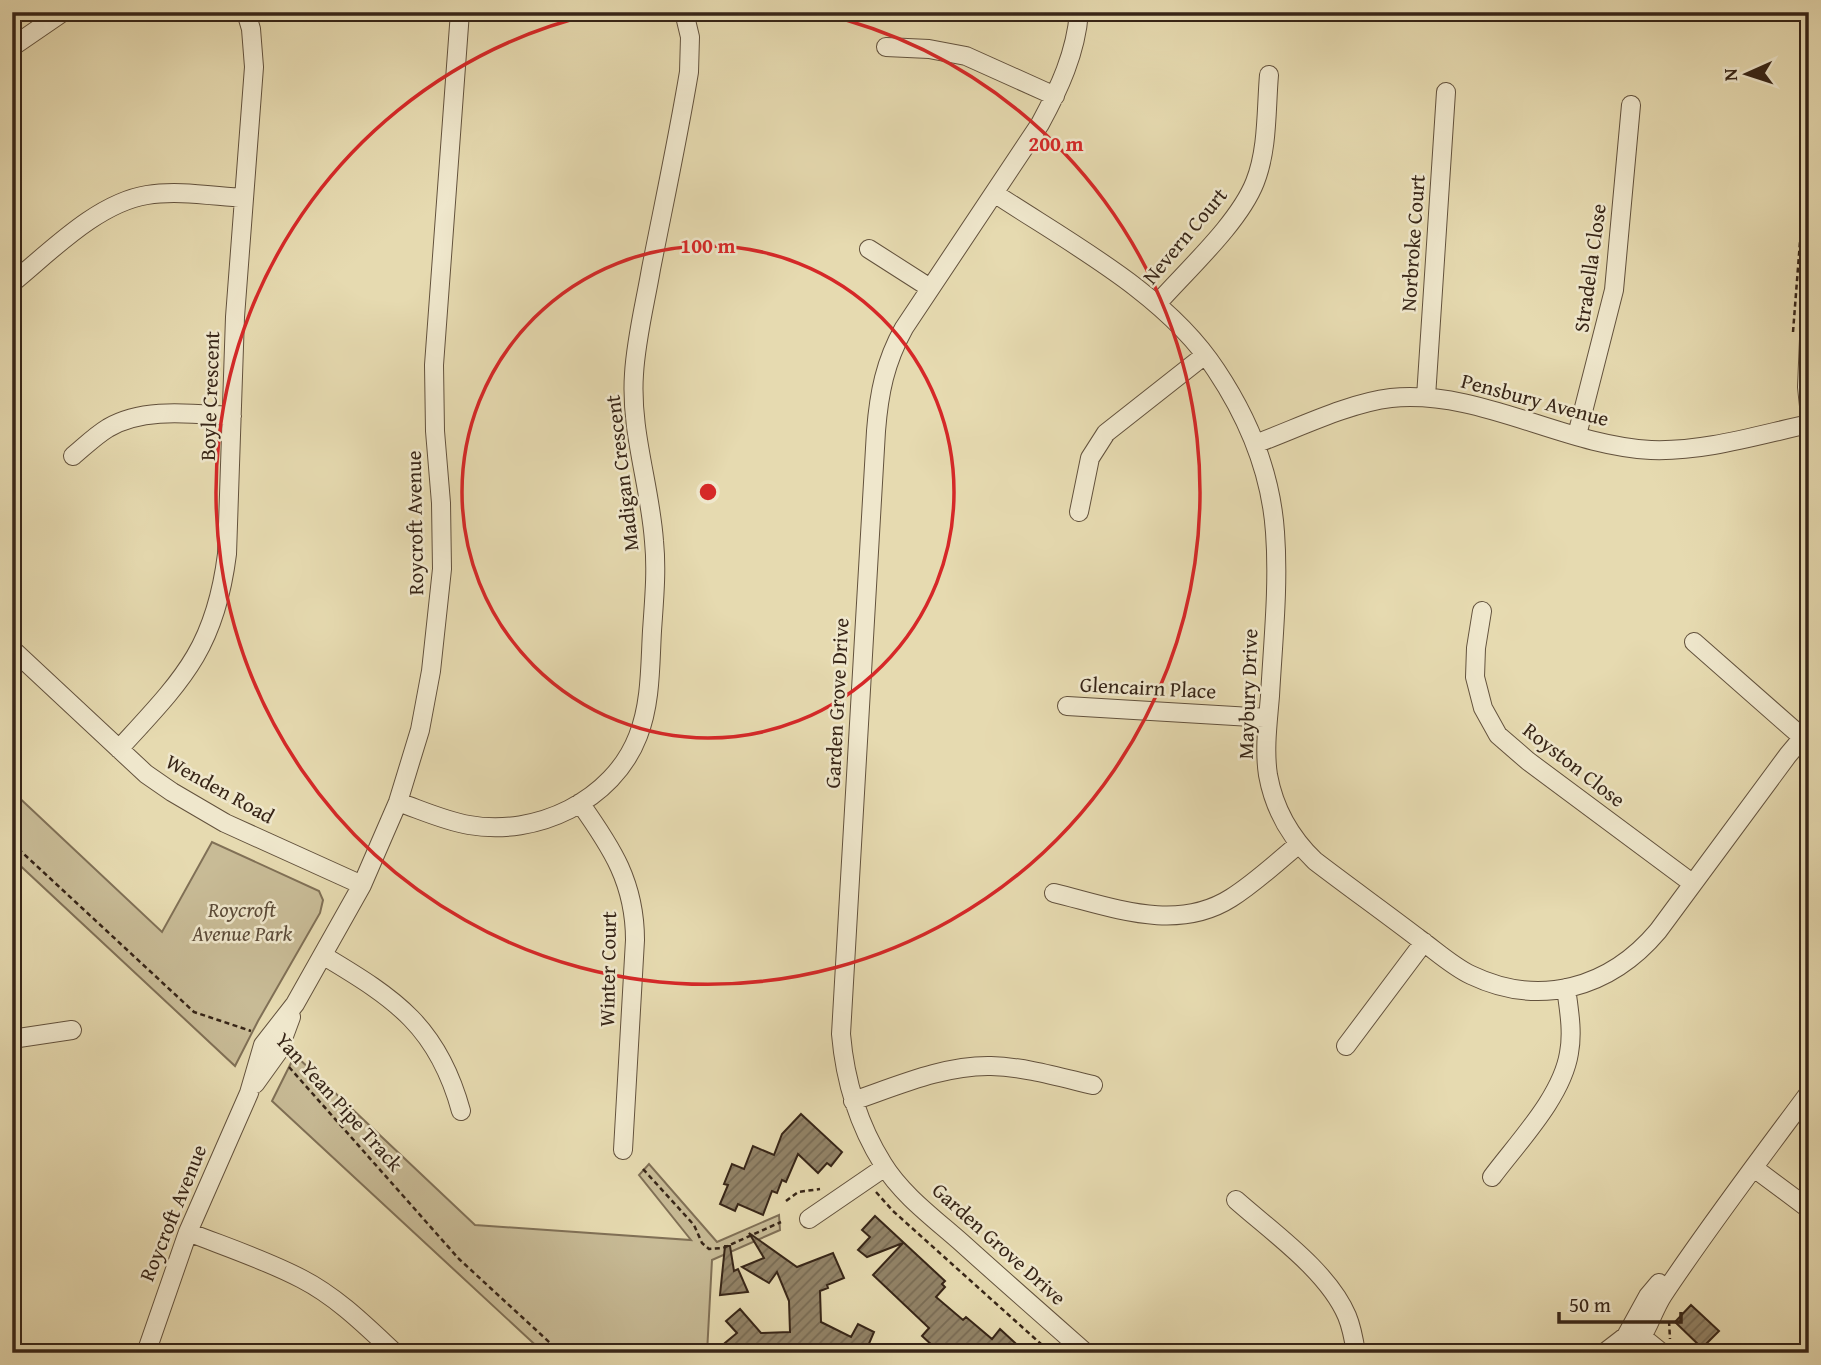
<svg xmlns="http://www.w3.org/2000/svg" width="1821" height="1365" font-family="'Gentium Book Plus',serif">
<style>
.green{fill:#c8bb96;stroke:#807056;stroke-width:2}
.building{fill:url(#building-hatch);stroke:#372517;stroke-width:2}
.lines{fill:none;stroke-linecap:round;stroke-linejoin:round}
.street-casing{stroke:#63523d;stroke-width:20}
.path{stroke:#372517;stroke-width:2.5;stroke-dasharray:5 3.5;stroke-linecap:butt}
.street{stroke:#efe7cc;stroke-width:18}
.ring{fill:none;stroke:#d62828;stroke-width:3.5}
.labels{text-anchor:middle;stroke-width:5;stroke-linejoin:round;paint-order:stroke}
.street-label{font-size:21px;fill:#372517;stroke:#efe7cc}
.park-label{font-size:21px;font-style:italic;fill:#5b4a37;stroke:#efe7cc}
.centre{fill:#d62828;stroke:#efe7cc;stroke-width:3.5}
.ring-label{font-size:21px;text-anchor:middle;font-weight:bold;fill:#d62828;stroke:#efe7cc;stroke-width:5;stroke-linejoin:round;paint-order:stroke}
</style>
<defs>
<pattern id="building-hatch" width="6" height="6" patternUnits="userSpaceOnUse" patternTransform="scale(1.75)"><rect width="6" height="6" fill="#928367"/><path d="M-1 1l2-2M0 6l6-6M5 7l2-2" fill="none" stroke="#786b54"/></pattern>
</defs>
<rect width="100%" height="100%" fill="#e6dab0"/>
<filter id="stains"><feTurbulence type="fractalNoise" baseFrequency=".00286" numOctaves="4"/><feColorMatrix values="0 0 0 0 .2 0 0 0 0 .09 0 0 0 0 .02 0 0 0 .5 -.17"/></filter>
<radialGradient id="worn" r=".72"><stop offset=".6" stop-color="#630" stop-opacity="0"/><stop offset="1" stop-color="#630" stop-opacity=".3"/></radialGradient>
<path class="green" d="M12 791 162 932 212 842 319 891 323 900 320 913 258 1021 235 1066 12 858Z
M295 1055 475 1225 691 1240 639 1175 649 1164 717 1242 779 1215 780 1230 712 1260 707 1353H544L272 1101Z"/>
<path class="building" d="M801 1114 842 1152 831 1166 827 1163 818 1173 798 1154 786 1182 782 1180 777 1193 772 1191 763 1215 738 1204 735 1211 720 1204 728 1185 724 1184 732 1164 744 1169 753 1146 774 1155 782 1134Z
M875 1216 945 1281 942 1284 945 1287 936 1297 963 1320 966 1317 992 1339 1000 1329 1026 1353H945L936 1345 934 1347 922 1336 929 1328 873 1275 903 1243 867 1257 858 1250 870 1237 862 1230Z
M749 1233 797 1267 833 1253 844 1278 827 1285 828 1288 820 1291 821 1322 851 1337 858 1324 874 1332 865 1353H733L725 1343 737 1333 726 1321 740 1309 761 1333 790 1332 789 1301 777 1272 769 1283 742 1267 764 1258Z
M725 1246H730L734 1271 738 1269 748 1292 720 1295Z
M1691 1305 1719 1331 1702 1348 1675 1322Z"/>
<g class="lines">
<defs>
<path id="street" d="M1079 12C1076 53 1059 89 1040 124L904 328C885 362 879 393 876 431L841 1034C845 1081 858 1124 883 1164 902 1195 935 1219 962 1243 1003 1280 1044 1316 1086 1353
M12 47 63 12
M886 47 929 49 966 56 1055 96
M994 193C1068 242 1167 294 1216 370 1248 418 1271 474 1275 532 1279 586 1273 641 1270 696 1268 721 1264 749 1268 775 1274 808 1291 838 1315 861 1349 887 1384 912 1418 938 1435 950 1452 966 1471 975 1540 1008 1610 988 1658 931L1788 755 1809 730
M869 249 930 288
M12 283C50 252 97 203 147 195 178 190 212 196 244 198
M1157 304C1187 270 1239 223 1255 182 1268 149 1266 110 1269 75
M1809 339 1807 387 1809 406
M1426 397 1446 92
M1577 435 1614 290 1631 105
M1255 444C1296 429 1348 403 1391 398 1480 389 1564 446 1651 450 1704 452 1758 435 1809 424
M73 456C85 446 95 436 108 428 144 407 192 414 232 416
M1079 512 1090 458 1106 433 1205 355
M1482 611 1476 648 1475 677 1483 708 1498 735 1528 761 1692 883
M1694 642 1802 737
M12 649 146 774 172 792 225 823 362 885
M1067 706 1268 718
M119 749C181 681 215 650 227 554L235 317 254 67 251 29 246 12
M398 802C421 810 445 821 469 825 536 837 613 801 638 736 651 703 650 666 652 631 654 601 657 571 654 541 650 485 630 431 634 374 636 339 645 304 651 269 664 203 678 138 689 72L690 37 684 12
M580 803C612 848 635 883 635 940L623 1150
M1054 893C1112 907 1176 933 1231 898 1255 883 1277 862 1299 844
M324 956C396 999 438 1027 461 1111
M12 1039 72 1030
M1346 1046 1424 942
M255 1084 278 1052 291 1017
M853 1101C897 1086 944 1065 991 1066 1025 1067 1059 1077 1093 1085
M1754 1168 1809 1209
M1492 1177C1518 1142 1562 1097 1569 1053 1573 1032 1569 1010 1566 988
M1236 1200C1272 1232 1328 1271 1347 1316 1352 1328 1354 1340 1356 1353
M809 1219 885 1167
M188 1232C226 1247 266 1260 302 1279 337 1297 366 1326 395 1353
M1633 1337 1646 1340 1662 1353
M146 1353 188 1232 249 1093 263 1045 295 1004 362 885 398 802 420 730 431 671 442 569 441 503 435 431 434 365 460 12
M1604 1353 1626 1336 1648 1296 1659 1283
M1626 1353C1647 1339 1650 1315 1663 1295 1709 1226 1759 1160 1809 1093"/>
</defs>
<use href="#street" class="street-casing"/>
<path class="path" d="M1793 332 1809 126
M12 843 194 1012 251 1031
M289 1067 459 1259 561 1353
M643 1169 694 1225 702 1243 709 1249 723 1248 781 1222
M876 1192 893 1211 1051 1353
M786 1201 798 1192 820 1189
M1669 1321 1670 1339"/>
<use href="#street" class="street"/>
</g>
<g class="ring">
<circle cx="708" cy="492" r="246"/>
<path d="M819 13A492 492 0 1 1 597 13"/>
</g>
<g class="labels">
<g class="street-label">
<text transform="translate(1185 236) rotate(-50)" y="7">Nevern Court</text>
<text transform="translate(1413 243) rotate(-86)" y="7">Norbroke Court</text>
<text transform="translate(1590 268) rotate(-82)" y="7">Stradella Close</text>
<text transform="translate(210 396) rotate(-88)" y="7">Boyle Crescent</text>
<text transform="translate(1535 400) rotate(15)" y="7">Pensbury Avenue</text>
<text transform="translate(622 473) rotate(-97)" y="7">Madigan Crescent</text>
<text transform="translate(415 523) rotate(-91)" y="7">Roycroft Avenue</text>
<text transform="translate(1148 688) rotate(3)" y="7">Glencairn Place</text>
<text transform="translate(1248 694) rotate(-88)" y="7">Maybury Drive</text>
<text transform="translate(837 703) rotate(-87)" y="7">Garden Grove Drive</text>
<text transform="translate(1574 765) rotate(38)" y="7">Royston Close</text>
<text transform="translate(220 789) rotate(29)" y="7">Wenden Road</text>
<text transform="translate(608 969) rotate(-89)" y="7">Winter Court</text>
<text transform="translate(339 1102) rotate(48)" y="7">Yan Yean Pipe Track</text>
<text transform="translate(173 1213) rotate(-68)" y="7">Roycroft Avenue</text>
<text transform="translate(999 1244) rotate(42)" y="7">Garden Grove Drive</text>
</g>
<g class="park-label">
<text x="242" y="917">Roycroft<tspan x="242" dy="24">Avenue Park</tspan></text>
</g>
</g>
<circle cx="708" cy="492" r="10" class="centre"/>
<g class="ring-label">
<text x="1056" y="151">200 m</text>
<text x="708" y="253">100 m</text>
</g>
<rect width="1821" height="1365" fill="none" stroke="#e6dab0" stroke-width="42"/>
<rect x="14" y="14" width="1793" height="1337" fill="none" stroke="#372517" stroke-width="3.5"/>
<rect x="21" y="21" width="1779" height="1323" fill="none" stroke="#372517" stroke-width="2"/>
<g transform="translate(1747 74) rotate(267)" stroke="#efe7cc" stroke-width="5" paint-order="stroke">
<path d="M0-5L12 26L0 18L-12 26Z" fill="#372517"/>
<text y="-10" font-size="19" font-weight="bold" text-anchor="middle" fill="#372517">N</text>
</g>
<path d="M1559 1312v10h122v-10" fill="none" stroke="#372517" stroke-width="3.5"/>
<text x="1569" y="1312" font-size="21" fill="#372517" stroke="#efe7cc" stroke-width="5" paint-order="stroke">50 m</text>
<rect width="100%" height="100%" filter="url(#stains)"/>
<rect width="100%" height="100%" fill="url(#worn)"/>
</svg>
